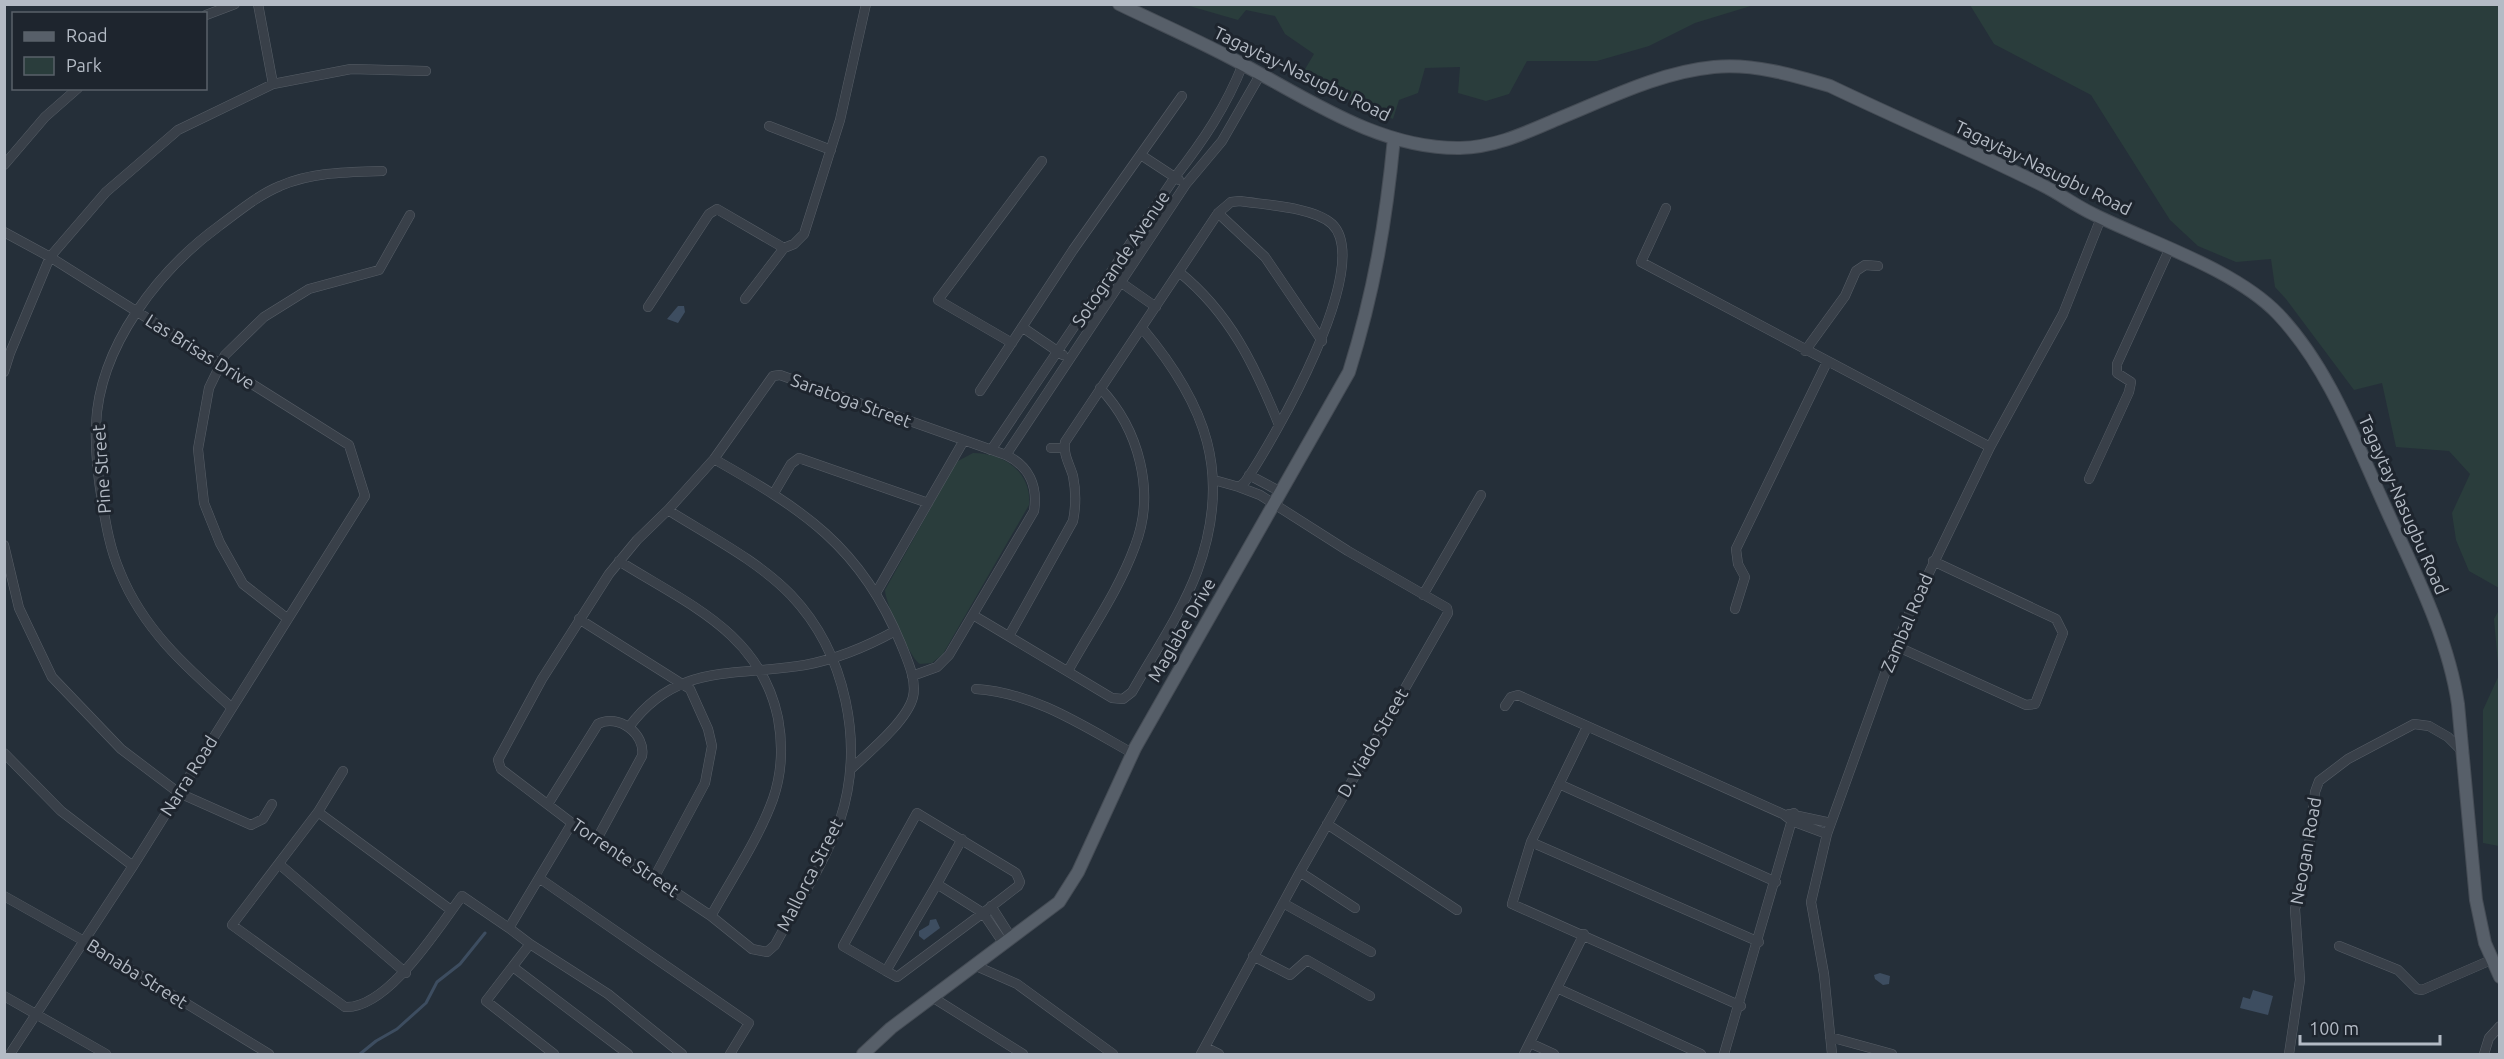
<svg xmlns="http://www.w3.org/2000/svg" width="2504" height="1059" font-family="Ubuntu,sans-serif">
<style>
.green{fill:#2a3d3c}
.water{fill:#3d4d60}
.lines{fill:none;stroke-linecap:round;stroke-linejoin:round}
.stream{stroke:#3d4d60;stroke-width:3}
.minor-casing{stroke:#575e67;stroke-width:10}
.major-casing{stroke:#454c55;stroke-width:14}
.minor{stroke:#394049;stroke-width:9}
.major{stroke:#575f69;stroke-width:12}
.labels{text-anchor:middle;stroke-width:6;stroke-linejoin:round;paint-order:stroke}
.street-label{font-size:18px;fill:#b4bbc5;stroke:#1e252e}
</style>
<rect width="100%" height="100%" fill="#252f39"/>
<path class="green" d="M1186 5H1754L1695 23 1649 46 1597 61H1527L1509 94 1486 101 1458 93 1460 67 1425 68 1418 93 1399 100 1393 119 1301 76 1314 54 1285 34 1275 16 1246 10 1238 20Z
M1970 5H2499V588L2469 571 2456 540 2452 513 2470 474 2449 451 2396 447 2382 383 2354 390 2286 299 2275 287 2271 259 2236 262 2198 246 2170 220 2091 95 1994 44Z
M973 453C1004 453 1032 472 1029 505L943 654 932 663 920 664C910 658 885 602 885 590L953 468 958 461Z
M2499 610V846L2483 843V710L2499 675 2494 619Z"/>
<path class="water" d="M678 306H684L685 312 678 323 667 319Z
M936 919 940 928 924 940 919 936V931L929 925 930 920Z
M1880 973 1890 976 1889 984 1883 985 1875 979 1874 975Z
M2253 990 2273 996 2268 1015 2240 1008 2243 997 2250 999Z"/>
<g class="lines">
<path class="stream" d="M360 1054 376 1041 397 1029 426 1003 437 982 460 964 485 933"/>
<defs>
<path id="minor" d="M258 4 273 84
M206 15 235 4
M769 126 831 150
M1141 155 1179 180
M4 165 45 117 78 88
M1666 208 1641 262 1990 447
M1218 213 1265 257 1322 341
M4 232 50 257 349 445 365 496 133 866 10 1054
M1179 272C1230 313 1255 366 1279 425
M1116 279 1156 307
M745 299 784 248
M648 307 709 214 717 209 784 248 794 244 804 234 840 120 866 4
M1022 327 1063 355
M1012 343 938 300 1042 161
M1805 351 1845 296 1856 271 1865 265 1878 266
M4 372 10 353 50 257 106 192 178 130 273 84 351 69 426 71
M980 391 1073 250 1182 96
M1051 448H1064
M991 450 1175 177C1203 141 1226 107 1243 64
M1006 455 1186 184 1222 141 1260 75
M714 459C802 509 861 546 901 644 907 659 917 680 913 697 907 721 869 752 851 769
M1249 475 1281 492
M2089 479 2129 392 2131 382 2117 373V364L2169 250
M774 493 791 464 799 458 928 503
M668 510C709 536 757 560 791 595 846 653 865 744 840 820 825 863 797 904 775 945L767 952 752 949 711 916 572 823 501 769 498 760 542 679 609 574 637 540 668 510 714 459 773 376 780 375 1006 455C1029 466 1038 486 1034 511L949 655 937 667 912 676
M4 545 19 608 52 677 121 749 179 793 251 825 263 819 272 804
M619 561C687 604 760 632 778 718 783 745 782 773 773 799 758 840 732 878 711 916
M876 593 963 442
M1423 595 1481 495
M1735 609 1745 577 1738 564 1736 549 1827 362
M973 615 1112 698 1123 699 1132 692C1154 653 1181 614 1197 572 1233 474 1206 404 1142 328
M288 619 243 584 220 543 204 503 198 449 209 388 225 355 264 317 309 289 379 270 410 215
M579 619 690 689 708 729 712 746 705 783 654 878
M1009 636 1073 521C1076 506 1076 491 1073 476 1070 465 1063 455 1065 442L1218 213 1231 202 1240 201C1265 205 1314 207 1332 224 1375 265 1273 441 1245 482L1239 487 1214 480
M1896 646 2026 705 2035 704 2063 633 2056 619 1933 561
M1068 671C1090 631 1119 590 1135 546 1156 492 1139 429 1100 388
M976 689C1034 693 1082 725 1132 753
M1505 706 1511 697 1518 695 1783 814 1792 821 1827 834
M231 707C186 667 143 629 120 572 110 549 106 525 102 501 98 477 95 450 96 425 99 346 159 270 219 226 238 212 258 195 280 186 312 172 348 172 382 171
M629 727C677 662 734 677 805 665 837 659 866 647 895 631
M1587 727 1531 842 1512 904 1741 1006
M4 753 61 811 133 866
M343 771 318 812 232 925 345 1007C388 1009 438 928 462 896L509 928
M1559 784 1776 882
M548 804 598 724C618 713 646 734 642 756L597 839
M318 812 451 910
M1789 814 1831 823
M1327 824 1457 910
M1531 842 1759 942
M279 864 406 973
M1300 872 1355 908
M539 878 749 1023 730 1054
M937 884 962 839
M4 896 84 941 269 1054
M1283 903 1371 952
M991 906 1012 939
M530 944 509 928 572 823
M2339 946 2398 970 2417 989 2422 990 2491 960
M1253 956 1290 975 1307 960 1370 996
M976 966 1017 984 1113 1054
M513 967 628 1054
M886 971 897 977 983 913 1018 886 1020 882 1016 873 917 813 843 946 886 971 937 884 983 913 1004 944
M1557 988 1701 1054
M4 996 106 1054
M932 997 1023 1054
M1830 1037 1892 1054
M1530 1043 1554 1054
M1205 1047 1219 1054
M554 1054 486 1001 530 944 608 994 682 1054
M1201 1054 1300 872 1448 613 1447 608 1348 551 1260 495 1239 487
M1524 1054 1584 934
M1724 1054 1794 813
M1832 1054 1824 974 1811 902 1827 834 1888 665 1910 612 1990 447 2063 314 2101 218
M2289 1054 2300 980 2295 909 2308 855 2315 792 2319 781 2348 759 2414 724 2429 726 2448 737 2464 753
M2484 1054 2489 1038 2500 1026"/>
<path id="major" d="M1119 4C1160 24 1202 42 1242 64 1310 100 1380 149 1460 148 1497 147 1527 132 1560 118 1609 98 1661 72 1714 67 1753 63 1793 75 1830 86 1901 120 1974 151 2044 186 2060 194 2076 206 2093 214 2149 242 2235 269 2278 314 2330 369 2356 443 2387 511 2415 573 2448 637 2458 704L2476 900 2485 943 2500 977
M863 1054 891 1028 1059 902 1078 872 1135 748 1349 372C1374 292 1386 222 1394 138"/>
</defs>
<use href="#minor" class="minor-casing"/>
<use href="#major" class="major-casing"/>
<use href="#minor" class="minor"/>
<use href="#major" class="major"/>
</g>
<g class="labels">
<g class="street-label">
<text transform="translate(1302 74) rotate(26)" y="6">Tagaytay-Nasugbu Road</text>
<text transform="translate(2043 168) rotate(26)" y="6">Tagaytay-Nasugbu Road</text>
<text transform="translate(1121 259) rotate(-56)" y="6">Sotogrande Avenue</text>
<text transform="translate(200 352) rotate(32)" y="6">Las Brisas Drive</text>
<text transform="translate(851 401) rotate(20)" y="6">Saratoga Street</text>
<text transform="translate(102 469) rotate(-94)" y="6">Pine Street</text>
<text transform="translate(2403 505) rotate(66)" y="6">Tagaytay-Nasugbu Road</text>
<text transform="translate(1907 623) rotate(-67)" y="6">Zambal Road</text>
<text transform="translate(1182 630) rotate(-60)" y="6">Maglabe Drive</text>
<text transform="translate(1373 743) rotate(-60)" y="6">D. Viado Street</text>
<text transform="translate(189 776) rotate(-58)" y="6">Narra Road</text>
<text transform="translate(2306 851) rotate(-80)" y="6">Neogan Road</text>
<text transform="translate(625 858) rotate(34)" y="6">Torrente Street</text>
<text transform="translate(810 875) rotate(-63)" y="6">Mallorca Street</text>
<text transform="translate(137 974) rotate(32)" y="6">Banaba Street</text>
</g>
</g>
<rect width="2504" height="1059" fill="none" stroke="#b4bbc5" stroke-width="12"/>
<rect x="12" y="12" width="195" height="78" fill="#1e252e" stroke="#5a616a" stroke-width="1.5"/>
<rect x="24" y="32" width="30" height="9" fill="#575f69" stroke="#5a616a" stroke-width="1.5"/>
<text x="66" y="42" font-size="18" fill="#b4bbc5">Road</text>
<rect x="24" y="57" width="30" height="18" fill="#2a3d3c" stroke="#5a616a" stroke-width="1.5"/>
<text x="66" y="72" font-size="18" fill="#b4bbc5">Park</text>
<path d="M2300 1035v9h140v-9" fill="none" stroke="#b4bbc5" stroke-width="3"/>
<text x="2309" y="1035" font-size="18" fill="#b4bbc5" stroke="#1e252e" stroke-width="4.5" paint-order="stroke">100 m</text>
</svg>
